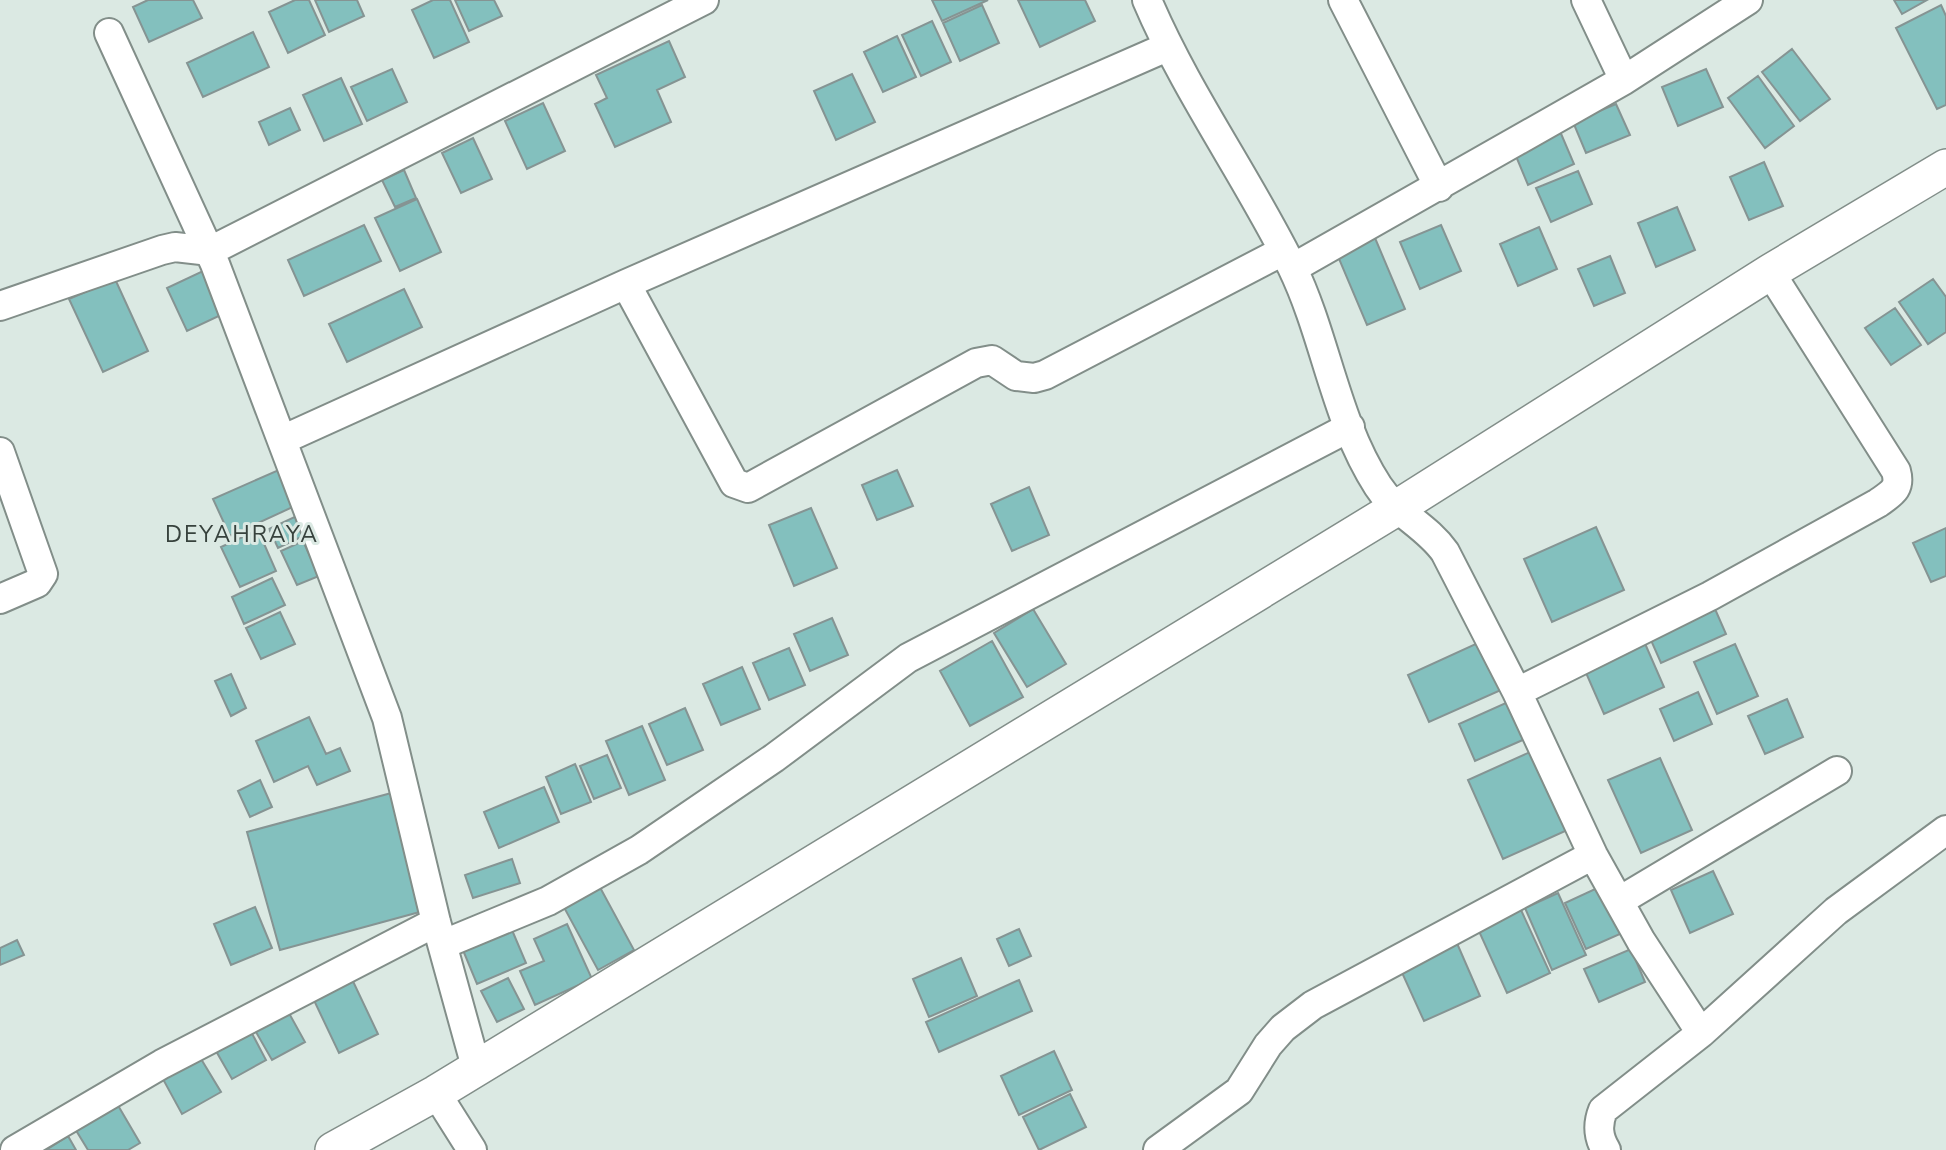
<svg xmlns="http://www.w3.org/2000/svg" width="1946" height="1150" font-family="'Nunito Sans',sans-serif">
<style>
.building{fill:#83c0be;stroke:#859493;stroke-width:2}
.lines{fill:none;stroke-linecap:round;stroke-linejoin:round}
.minor-casing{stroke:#828e89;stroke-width:32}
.tertiary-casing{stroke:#828e89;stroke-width:38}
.minor{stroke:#fff;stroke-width:28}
.tertiary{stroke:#fff;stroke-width:35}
.labels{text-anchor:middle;stroke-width:6;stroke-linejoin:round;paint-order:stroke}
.quarter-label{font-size:23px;letter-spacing:2px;fill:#37423d;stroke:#dbe9e3}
</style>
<rect width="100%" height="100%" fill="#dbe9e3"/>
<path class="building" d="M148 0H193L202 18 149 42 133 7Z
M295 0H309L325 35 288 53 269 12Z
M315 0H357L364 16 329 32Z
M433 0H450L469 42 434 58 412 10Z
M455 0H494L502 16 469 31Z
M932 0H988L942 21Z
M1018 0H1085L1095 21 1040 47Z
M1894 0H1927L1902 14Z
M982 5 999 43 960 61 943 23Z
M1941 5 1946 16V105L1937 109 1896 28Z
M932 21 951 62 921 76 902 35Z
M253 32 269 67 203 97 187 63Z
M897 36 916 77 883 92 864 52Z
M669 41 685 77 657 90 671 122 615 147 595 104 607 98 596 75Z
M1792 49 1830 99 1800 121 1762 72Z
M392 69 407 102 367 121 351 87Z
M1706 69 1723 107 1678 126 1662 87Z
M852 74 875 122 836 140 814 91Z
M1758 76 1794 126 1765 148 1728 98Z
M341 78 362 124 324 141 303 95Z
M543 103 565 151 527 169 505 121Z
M1616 104 1630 135 1586 153 1573 122Z
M290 108 300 130 269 145 259 122Z
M1559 129 1574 164 1528 185 1513 149Z
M473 138 492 179 461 193 442 153Z
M1764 162 1783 206 1749 220 1730 177Z
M404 170 416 198 395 207 382 180Z
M1578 171 1592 204 1551 222 1536 188Z
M417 199 441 252 400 271 375 218Z
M1677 207 1695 250 1656 267 1638 223Z
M364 225 381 261 304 296 288 260Z
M1441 225 1461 271 1420 289 1400 242Z
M1539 227 1557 269 1518 286 1500 244Z
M1375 238 1405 309 1367 325 1337 254Z
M1610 256 1625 293 1594 306 1578 269Z
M203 271 223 314 187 331 167 288Z
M115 279 148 351 103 372 69 299Z
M1933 279 1946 297V332L1928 344 1899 302Z
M404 289 422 327 347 362 329 324Z
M1895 308 1921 345 1891 365 1865 328Z
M281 469 297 505 230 536 213 499Z
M897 470 913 506 877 520 862 485Z
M1029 487 1049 535 1012 551 991 504Z
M811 508 837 568 794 586 769 525Z
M303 513 312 532 278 548 269 529Z
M1596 527 1624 590 1552 622 1524 559Z
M1946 528V576L1931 582 1913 543Z
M258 530 276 571 240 587 221 547Z
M303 541 319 576 297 585 281 551Z
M272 578 285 605 244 624 232 597Z
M1033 609 1066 664 1027 687 994 633Z
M1715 609 1726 634 1661 663 1650 638Z
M280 612 295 644 261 659 246 628Z
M832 618 848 655 810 671 794 634Z
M1643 639 1664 687 1604 714 1583 666Z
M992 641 1023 697 970 726 940 671Z
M1480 642 1501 690 1429 722 1408 675Z
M1735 644 1758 696 1717 714 1694 662Z
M789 648 805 685 769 700 753 663Z
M742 667 760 709 721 725 703 684Z
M231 674 246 708 231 716 215 681Z
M1698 692 1712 724 1674 741 1660 709Z
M1787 699 1803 737 1765 754 1748 716Z
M1508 702 1525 739 1475 761 1459 724Z
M685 708 703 750 667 765 649 724Z
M309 717 326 754 340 748 350 771 317 785 308 766 274 782 256 741Z
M642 726 665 780 629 795 606 741Z
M1539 748 1574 827 1503 859 1468 780Z
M607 755 621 788 594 799 580 766Z
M1660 758 1692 830 1641 853 1608 780Z
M575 764 591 802 561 814 546 777Z
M260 780 272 807 250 817 238 791Z
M544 787 559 822 499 848 484 812Z
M395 792 427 910 280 950 247 832Z
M512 859 520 883 473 898 465 875Z
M1713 871 1733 914 1690 933 1671 890Z
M596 880 634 950 598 970 560 900Z
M1608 883 1629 930 1586 949 1565 903Z
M1558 893 1586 955 1552 970 1525 908Z
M255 907 272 948 231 965 214 924Z
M1521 910 1550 973 1507 993 1478 929Z
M509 923 526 963 477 984 460 943Z
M567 924 592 979 535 1005 520 971 544 961 534 939Z
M1019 929 1031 956 1009 966 997 939Z
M17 940 24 955 0 965V948Z
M1456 941 1480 996 1424 1021 1399 966Z
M1631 949 1645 982 1599 1002 1584 969Z
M961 958 977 996 929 1017 913 979Z
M350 975 378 1034 339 1053 311 994Z
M508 978 524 1009 497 1022 481 991Z
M1019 980 1032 1011 939 1052 926 1022Z
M285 1006 305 1042 272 1060 252 1025Z
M247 1024 266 1060 232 1079 212 1044Z
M195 1049 221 1092 182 1114 158 1070Z
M1054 1051 1072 1090 1019 1115 1001 1076Z
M1070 1094 1086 1127 1039 1150 1023 1117Z
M116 1102 140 1143 128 1150H88L74 1127Z
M68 1136 76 1150H46Z"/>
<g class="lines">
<defs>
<path id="minor" d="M1147 0C1187 94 1247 176 1292 267 1326 337 1335 420 1378 486 1396 514 1426 525 1445 552L1517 692 1593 855 1641 941 1701 1033
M1343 0 1439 187
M1586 0 1624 80
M109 33 215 264 387 718 436 922 476 1067
M1293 268 1624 80 1748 0
M626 284 734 483 748 488 976 363 992 360 1016 376 1034 378 1045 375 1283 251
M0 306 162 250 175 247 210 251 704 0
M282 440 626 284 1167 47
M0 452 43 574 37 583 0 599
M1517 692 1710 596 1878 503C1892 493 1901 489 1896 471L1770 272
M1621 900 1837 771
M444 944 548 901 639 850 774 758 908 658 1350 427
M436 1093 472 1150
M15 1150 162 1064 436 922
M1158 1150 1239 1091 1268 1045 1283 1028 1313 1005 1593 855
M1606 1150C1598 1137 1597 1125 1603 1110L1701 1033 1836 911 1946 830"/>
<path id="tertiary" d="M333 1150 436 1093 1395 509 1770 272 1946 167"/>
</defs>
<use href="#minor" class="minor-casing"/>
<use href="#tertiary" class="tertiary-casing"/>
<use href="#minor" class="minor"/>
<use href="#tertiary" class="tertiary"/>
</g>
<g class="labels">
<g class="quarter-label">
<text x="242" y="542">DEYAHRAYA</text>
</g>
</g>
</svg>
